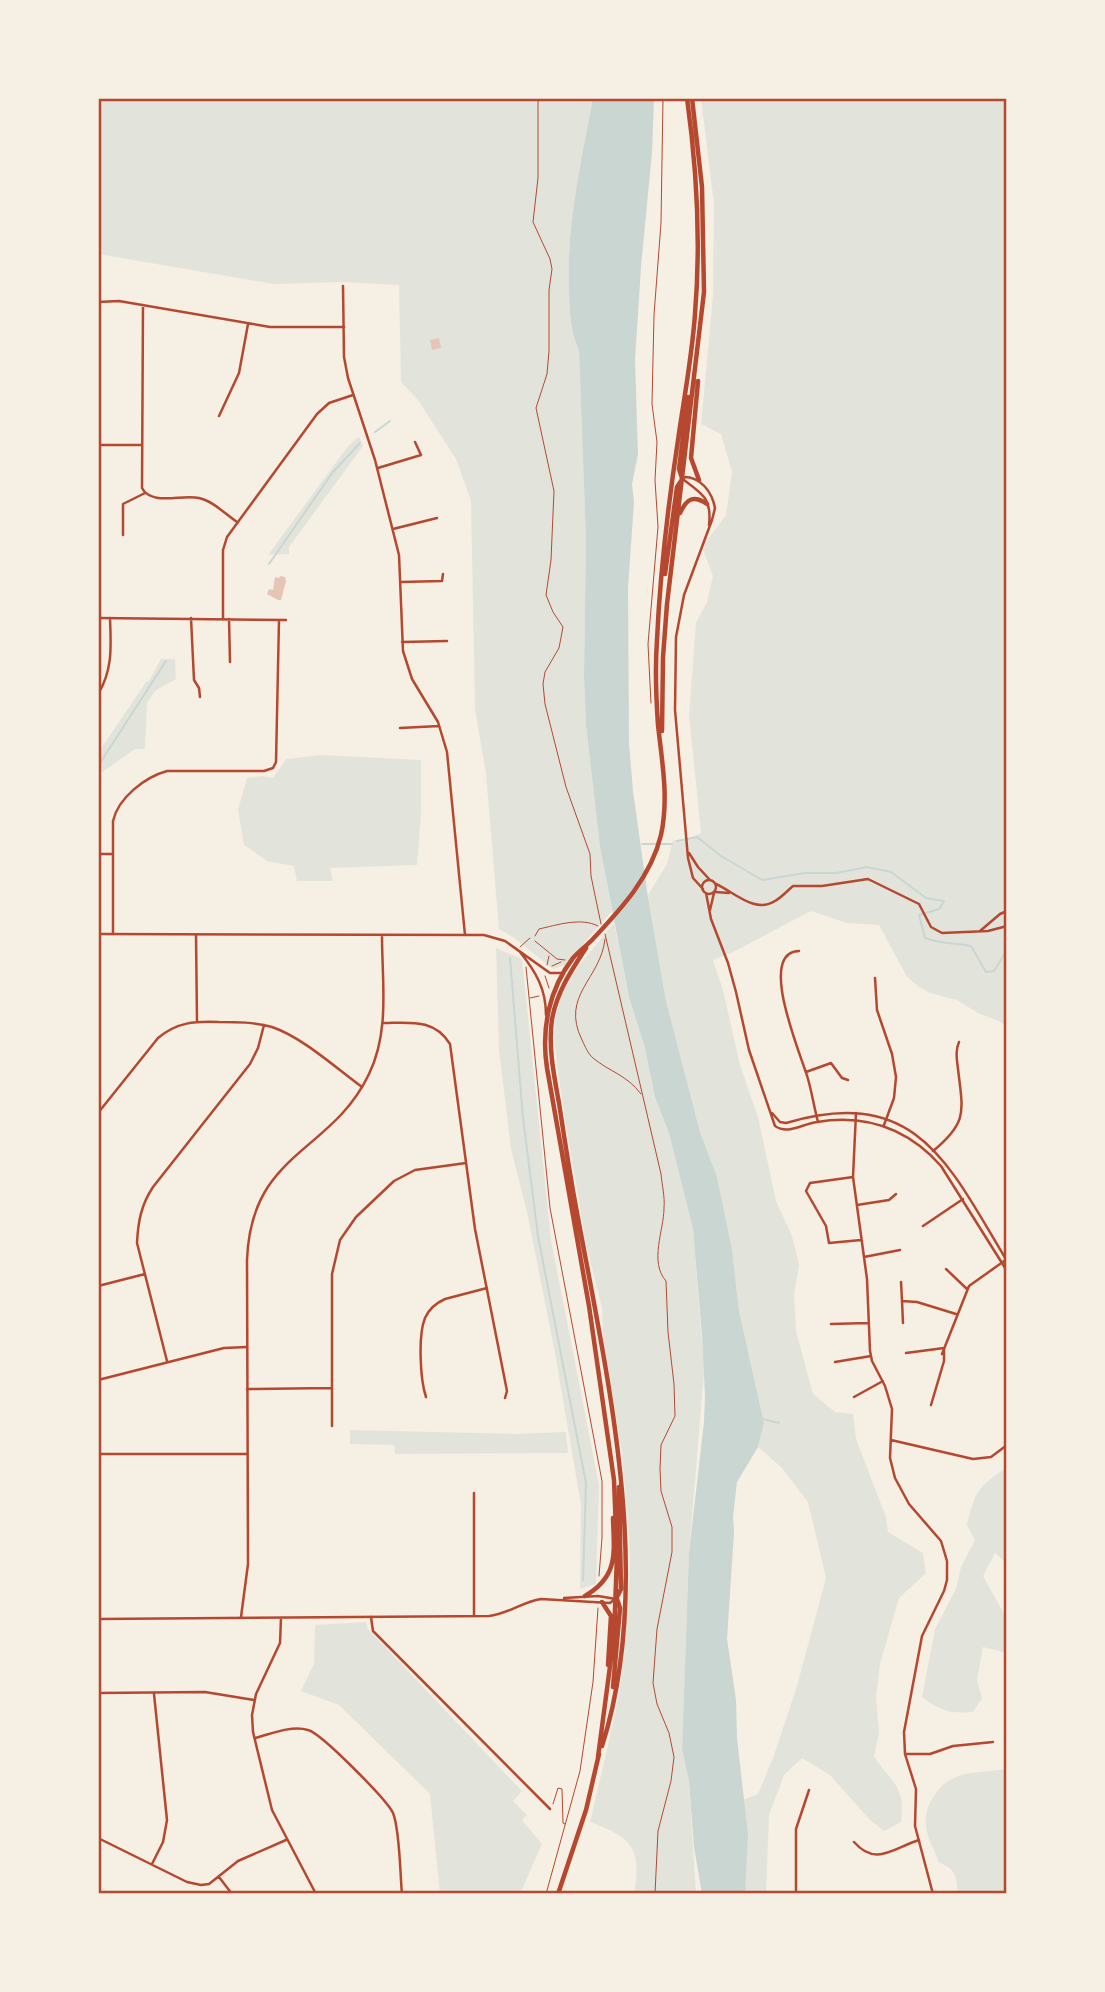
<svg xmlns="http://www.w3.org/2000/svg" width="1105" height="1992" font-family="'Roboto Condensed',sans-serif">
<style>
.green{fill:#e2e4dc}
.water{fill:#c9d6d2}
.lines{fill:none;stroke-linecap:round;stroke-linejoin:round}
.stream{stroke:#c9d6d2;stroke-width:2}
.building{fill:#e6c5b7}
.path{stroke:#b5482f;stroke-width:1}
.service{stroke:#b5482f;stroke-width:1}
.minor{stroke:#b5482f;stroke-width:2.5}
.tertiary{stroke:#b5482f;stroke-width:2.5}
.trunk{stroke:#b5482f;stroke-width:4.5}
.neatline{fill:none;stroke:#b5482f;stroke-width:2.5}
</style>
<rect width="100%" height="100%" fill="#f6efe4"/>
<path class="green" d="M98 98H593C581 163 566 226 569 292 570 313 570 331 579 350L586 540 584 676 586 725 600 847 612 911 565 965 553 969 513 937 499 929 486 774 475 709 471 501 456 459 418 400 401 382 399 285 343 282 274 284 98 254Z
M701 98H1007V1027L999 1021 978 1013 957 1000 930 993 919 987 907 977 879 925 847 923 811 911 733 952 713 960 723 990 740 1065 758 1117 776 1201 792 1236 799 1265 794 1295 796 1331 813 1394 835 1412 853 1414 856 1439 886 1517 888 1532 923 1553 926 1573 899 1598 880 1664 876 1697 879 1733 874 1756C891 1784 906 1784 901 1822L884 1831 870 1820 830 1775 802 1758 784 1775 769 1815 766 1894H745L740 1801 758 1794 773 1758 797 1686 826 1578 808 1502 781 1467 758 1447 764 1423 739 1311 732 1249 717 1177 700 1132 666 1001 648 895 667 864 673 840 681 842 701 833 689 715 696 623 707 602 713 576 702 547 726 515 732 472 721 434 701 424 713 296 714 204Z
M359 437 363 446 289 547V554L268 555 348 446Z
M161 659H175L176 679 156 690 147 703 145 749H135L98 775V753L146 682 149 681Z
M322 755 421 760V813L417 865 330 868 333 881H297L294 866 267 861 244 845 238 810 247 778 262 776 273 778 286 759Z
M614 923 629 997 645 1048 655 1097 669 1133 693 1229 702 1343 704 1373 689 1553 682 1749 689 1781 696 1894H634C642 1847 632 1838 590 1822L614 1719 622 1674 630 1571 629 1532 621 1447 603 1337 602 1308 587 1248 564 1114 554 1040 555 1019 561 996 572 974Z
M496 948 522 959 551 1240 599 1485 596 1584 580 1589 581 1505 555 1353 527 1212 511 1149 499 1050Z
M350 1430 518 1434 566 1432 568 1453 395 1454 394 1445 350 1444Z
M1007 1468V1564L995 1553 983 1576 1007 1619V1653L983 1647 977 1680 982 1698 973 1712C949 1714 941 1711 922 1697L935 1629 956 1589 961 1567 975 1540 967 1525C974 1494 978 1485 1007 1468Z
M366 1622 368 1629 522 1791 513 1801 527 1815 522 1820 542 1844 520 1894H440L430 1794 339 1705 301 1691 314 1664 315 1625Z
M1007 1769V1894H958C956 1876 957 1870 938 1862 936 1851 928 1841 927 1832 925 1819 925 1812 931 1801 948 1768 976 1774 1007 1769Z"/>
<path class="water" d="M593 98H654L652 152 641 267 635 360 638 454 632 484 634 502 628 588 629 743 633 791 647 891 666 1001 700 1132 717 1177 732 1249 739 1311 764 1423 758 1447 737 1482 733 1517 734 1532 727 1639 736 1700 737 1738 748 1835 745 1894H702L694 1847 689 1781 682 1749 689 1553 704 1422 705 1396 702 1335 693 1229 669 1133 655 1097 645 1048 629 997 600 847 586 725 584 676 586 540 579 350C570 331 570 313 569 292 566 226 581 163 593 98Z"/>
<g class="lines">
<path class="stream" d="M375 432 390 421
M269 564 333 472 360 443
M98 766 166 661
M677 841 697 837 721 856 762 880 805 873H836L867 867 891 872 926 898 944 901 939 909 919 915 925 938C940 944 955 943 971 946L986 972 994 971 1007 950
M642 844H672
M510 958 523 1118 538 1236 586 1483 583 1580
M763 1419 779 1423"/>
</g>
<path class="building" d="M439 338 441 348 432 350 430 340Z
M280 576 285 577 286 581 281 600H278L267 594 269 589 273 590 275 577 279 578Z"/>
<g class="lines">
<path class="path" d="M540 98 538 102V178L533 222 550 259 552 269 549 290V351L547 374 536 408 554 491 551 560 546 595 553 612 563 627 559 648 545 672 543 684 545 704 566 787 590 854 591 876 601 924
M651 703 648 644 658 527 655 480 657 442 652 404 654 315 661 223 663 98
M605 934 661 1174C662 1185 665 1197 664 1208 664 1230 649 1262 666 1281L668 1332 674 1384 675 1416 661 1445 660 1469 661 1491 672 1527V1552L657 1629 653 1683 657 1704 669 1733 674 1757 671 1781 658 1831 655 1894
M535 936 539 929C557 925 581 917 598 926
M605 939C601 979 560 995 582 1040 585 1046 588 1054 593 1058 610 1072 627 1075 641 1094
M535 941 557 959 565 960
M547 965 549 956
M552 966 561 962
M526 967 550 1208 602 1481V1538L599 1576
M545 976 549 988
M530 998 539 996
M553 1804 558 1788 562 1789 563 1823 565 1824
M546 1894 580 1771 593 1682 598 1608"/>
<path class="service" d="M520 947 530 938"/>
<path class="minor" d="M343 286 344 357 348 378 375 460 399 555 403 651 412 679 438 722 447 752 465 935
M98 302 119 301 270 327H344
M143 305 142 488C151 506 182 494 199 498 213 501 225 514 237 522
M219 416 239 373 248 324
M98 445H141
M378 468 421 455 415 442
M393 529 437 518
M123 535V504L145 493
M401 582 442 581 443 574
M98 618 286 620
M191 618 194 680 199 688 200 697
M223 619V550L227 537 317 414 329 403 353 395
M229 619 230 662
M402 642 447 641
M98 694C113 670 111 646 110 618
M400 728 439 726
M98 854H112
M716 884C734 892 755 914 775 901 782 897 787 891 793 886H822L868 879 919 904 931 927 942 933 988 931 1007 926
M715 892 729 893
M980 931 1000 914 1007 911
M113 934V821C118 798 145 777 167 771H264L273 768 276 762 279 620
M196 935 197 1021
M799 951C756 952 802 1057 808 1079 812 1093 814 1107 818 1122
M875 978 877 1010 892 1054 896 1077 894 1098 884 1125
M383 1023C409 1023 434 1018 450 1044L475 1229 507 1391 505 1398
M806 1072 831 1063 842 1078 848 1080
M98 1113 158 1038C177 1022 195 1021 219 1022 237 1022 255 1022 272 1027 302 1037 336 1068 362 1087
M856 1113 853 1177 867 1279 870 1351 872 1361 885 1386 892 1409 890 1458 895 1478 909 1504 941 1541 947 1561V1580L944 1591 922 1636 904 1732 905 1754 916 1789 915 1826 933 1894
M933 1151C968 1122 963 1112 958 1069 957 1060 955 1051 959 1042
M853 1177 810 1183 806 1191 826 1226 829 1243 861 1240
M857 1205 889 1200 896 1194
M923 1226 963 1199
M864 1257 900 1250
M946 1269 967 1289
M901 1282 902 1301 917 1302 956 1314
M98 1286 145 1274
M902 1301 903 1323
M831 1324 868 1323
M906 1353 944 1348V1361L931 1405
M942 1354 969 1286 1007 1259
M167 1361 137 1243C138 1222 141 1205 153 1187L250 1064 258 1048 264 1025
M835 1362 871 1356
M98 1380 224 1348 247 1347
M247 1389 331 1388
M426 1397C420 1379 418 1335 425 1318 429 1309 436 1303 445 1299L487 1288
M854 1397 883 1381
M332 1426V1274L340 1240 356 1217 394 1181 415 1170 466 1163
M891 1440 973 1459 991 1457 1007 1445
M98 1454H247
M474 1493V1616
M371 1617 373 1631 550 1809
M98 1693 205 1692 254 1700
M255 1738C271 1734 291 1725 308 1730 321 1733 387 1800 393 1813 400 1830 400 1874 402 1894
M905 1754H930L953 1746 993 1742
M98 1838 187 1882 201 1885 209 1884 238 1861 286 1840
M854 1842C876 1867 893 1848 919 1840
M152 1864 163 1842 167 1820 154 1694
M219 1877 232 1894
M796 1894V1829L809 1790"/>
<path class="tertiary" d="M684 477C701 477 712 492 715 508L712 520 684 595 676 637 675 710 688 858 693 878 703 889
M684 480C703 494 712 499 709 525
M689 853 698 867 710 880
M702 887a7 7 0 1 1 14 0a7 7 0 1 1-14 0Z
M706 893 711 919 728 963 736 992 749 1050 775 1126C788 1135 802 1124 817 1122 866 1114 908 1129 941 1166L1007 1271
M710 910 714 893
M98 934 484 935 505 941 550 973H563
M520 952C536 972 546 989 546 1015
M772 1113 780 1122 786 1123C917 1084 949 1165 1007 1261
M564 1598 598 1596 616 1599
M241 1617 248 1564 247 1260C251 1151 331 1154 369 1074 390 1031 382 982 382 936
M281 1618 280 1643 256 1694 252 1715 253 1732 272 1810 316 1894
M98 1619 489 1616C508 1614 522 1602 541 1599L610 1603 615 1599"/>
<path class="trunk" d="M698 381 691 458 699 480
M682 478 679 469 688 397
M680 513C687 498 694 495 707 504
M665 574 677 487 683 478
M662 731 663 657 667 604 704 292 702 187 692 98
M586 948C571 971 557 992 552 1019 548 1047 554 1076 559 1103 564 1136 569 1169 575 1202 606 1372 656 1577 602 1746
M585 1596C619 1576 614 1553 613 1518
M616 1599 621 1589 619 1487
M602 1602 611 1616 608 1665
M613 1687 620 1608 617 1599
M598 1757 614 1636 617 1555 614 1480 589 1306 547 1068C541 1029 549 989 573 958 579 951 586 946 592 940 621 909 651 877 661 835 669 798 662 762 658 725 656 697 655 668 657 640 660 573 668 506 678 440 684 398 692 357 695 314 701 242 697 170 687 98
M558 1894 586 1810 599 1754"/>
</g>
<rect width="1105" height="1992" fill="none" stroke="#f6efe4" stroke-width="200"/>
<rect x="100" y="100" width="905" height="1792" class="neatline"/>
</svg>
